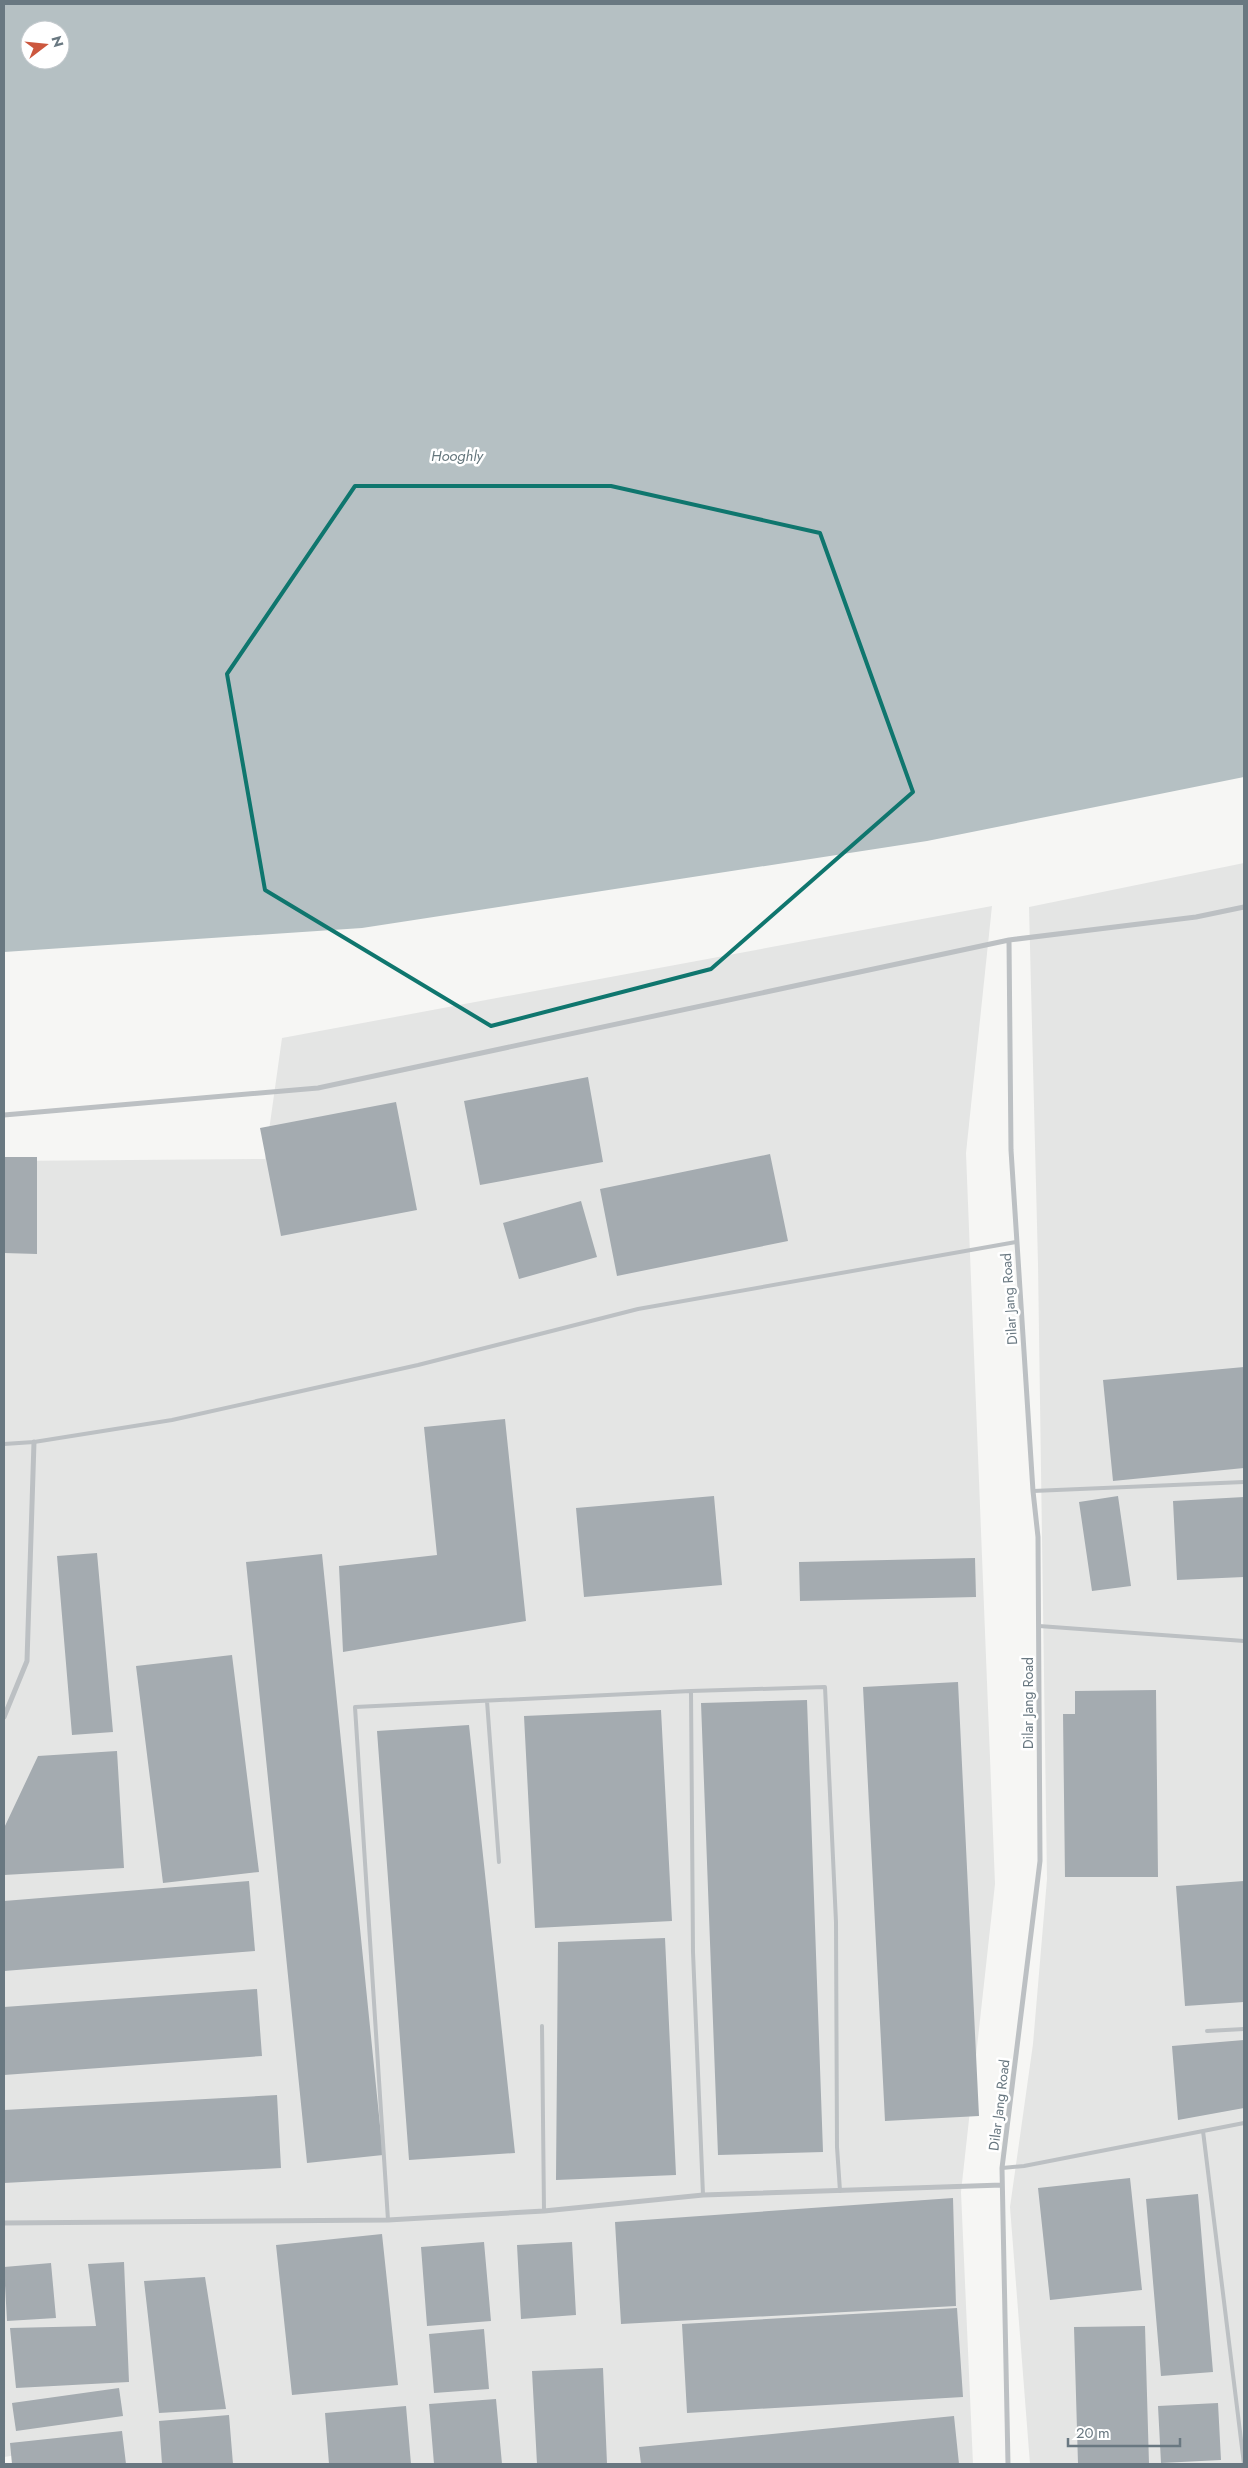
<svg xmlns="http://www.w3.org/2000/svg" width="1248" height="2468" font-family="Jost,sans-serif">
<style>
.built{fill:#e4e5e4}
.water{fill:#b5c0c3;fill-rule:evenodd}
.building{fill:#a4abb0}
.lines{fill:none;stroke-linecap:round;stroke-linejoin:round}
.lane{stroke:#bcc0c3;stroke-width:4}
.street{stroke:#bcc0c3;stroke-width:5}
.marked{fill:none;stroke:#0f766e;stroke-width:4;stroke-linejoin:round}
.labels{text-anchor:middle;stroke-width:5;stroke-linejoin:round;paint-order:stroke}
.street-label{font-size:14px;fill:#697881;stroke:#fff}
.water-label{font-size:15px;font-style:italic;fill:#65777d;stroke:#fff}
</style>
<rect width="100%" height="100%" fill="#f6f6f4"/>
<path class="built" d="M1244 863V2464H1030L1010 2207 1033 2044 1047 1879 1038 1264 1029 907Z
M992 906 966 1153 995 1884 961 2192 973 2464H26L24 2454 4 2457V1161L265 1159 282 1038Z"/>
<path class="water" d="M4 4H1244V777L927 841 362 928 4 952ZM30 30H60V60H30Z"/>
<path class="building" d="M588 1077 603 1162 480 1185 464 1101Z
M396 1102 417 1210 281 1236 260 1128Z
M770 1154 788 1241 617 1276 600 1189Z
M4 1157H37V1254L4 1253Z
M581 1201 597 1257 519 1279 503 1223Z
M1244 1367V1468L1113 1481 1103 1380Z
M505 1419 526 1621 343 1652 339 1566 437 1555 424 1427Z
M714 1496 722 1585 584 1597 576 1508Z
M1118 1496 1131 1586 1092 1591 1079 1502Z
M1244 1497V1577L1177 1580 1173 1501Z
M97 1553 113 1732 72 1735 57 1556Z
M322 1554 383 2155 307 2163 246 1562Z
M975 1558 976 1597 800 1601 799 1562Z
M232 1655 259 1872 163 1883 136 1666Z
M958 1682 979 2116 885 2121 863 1687Z
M1156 1690 1158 1877H1065L1063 1714H1075V1691Z
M807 1700 823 2152 718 2155 701 1703Z
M661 1710 672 1921 535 1928 524 1716Z
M469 1725 515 2153 409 2160 377 1731Z
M117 1751 124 1868 4 1875V1828L38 1756Z
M249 1881 255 1951 4 1971V1901Z
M1244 1881V2002L1185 2006 1176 1886Z
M665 1938 676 2175 556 2180 558 1942Z
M257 1989 262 2056 4 2075V2007Z
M1244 2040V2108L1178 2120 1172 2046Z
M277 2095 281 2168 4 2183V2110Z
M1130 2178 1142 2290 1050 2300 1038 2188Z
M1198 2194 1213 2372 1161 2376 1146 2199Z
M953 2198 956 2306 621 2324 615 2222Z
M382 2234 398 2385 292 2395 276 2245Z
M484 2242 491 2321 427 2326 421 2247Z
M572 2242 576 2315 521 2319 517 2245Z
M124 2262 129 2382 16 2388 10 2328 96 2326 88 2264Z
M51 2263 56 2318 7 2321 4 2267Z
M205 2277 226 2409 159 2413 144 2281Z
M957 2308 963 2397 687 2413 682 2324Z
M1145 2326 1149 2464H1078L1074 2327Z
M484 2329 489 2389 434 2393 429 2334Z
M603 2368 607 2464H537L532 2371Z
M119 2388 123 2416 16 2431 12 2403Z
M496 2399 502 2464H434L429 2404Z
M1218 2403 1221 2460 1161 2463 1158 2406Z
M406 2406 411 2464H329L325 2413Z
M229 2415 233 2464H162L159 2421Z
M954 2416 959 2464H641L639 2447Z
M122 2431 126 2464H12L10 2443Z"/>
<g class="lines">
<path class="lane" d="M4 1444 34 1442 172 1420 418 1365 638 1309 1016 1242
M1033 1491 1244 1482
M1039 1626 1244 1641
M691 1691 693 1952 703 2195
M487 1701 499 1862
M542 2026 544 2211
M1207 2031 1244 2029
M1203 2131 1244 2464
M1002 2168 1024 2166 1244 2123
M388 2220 355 1707 691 1691 825 1687 836 1922 837 2147 840 2191"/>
<path class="street" d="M4 1115 318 1088 1009 940 1196 917 1244 907
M4 1717 27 1661 34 1442
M4 2223 388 2220 544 2211 703 2195 1002 2185
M1008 2464 1002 2168 1040 1861 1038 1537 1033 1491 1011 1150 1009 940"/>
</g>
<path class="marked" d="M355 486H611L820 533 913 792 711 969 491 1026 265 890 227 674Z"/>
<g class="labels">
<g class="street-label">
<text transform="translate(1009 1299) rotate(-94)" y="5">Dilar Jang Road</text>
<text transform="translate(1028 1703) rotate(-90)" y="5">Dilar Jang Road</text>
<text transform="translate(999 2105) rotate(-83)" y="5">Dilar Jang Road</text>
</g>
<g class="water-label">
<text x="457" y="461">Hooghly</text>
</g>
</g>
<rect width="1248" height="2468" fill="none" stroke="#697881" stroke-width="10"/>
<g transform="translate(45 45) rotate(74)"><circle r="24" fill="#ffffff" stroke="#c3c9cd"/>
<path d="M0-4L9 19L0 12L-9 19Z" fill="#cc573e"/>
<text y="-8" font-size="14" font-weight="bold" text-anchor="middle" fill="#697881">N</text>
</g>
<path d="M1068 2438v8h112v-8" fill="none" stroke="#697881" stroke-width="2.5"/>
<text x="1076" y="2438" font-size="15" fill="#697881" stroke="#ffffff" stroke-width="4" paint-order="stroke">20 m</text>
</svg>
